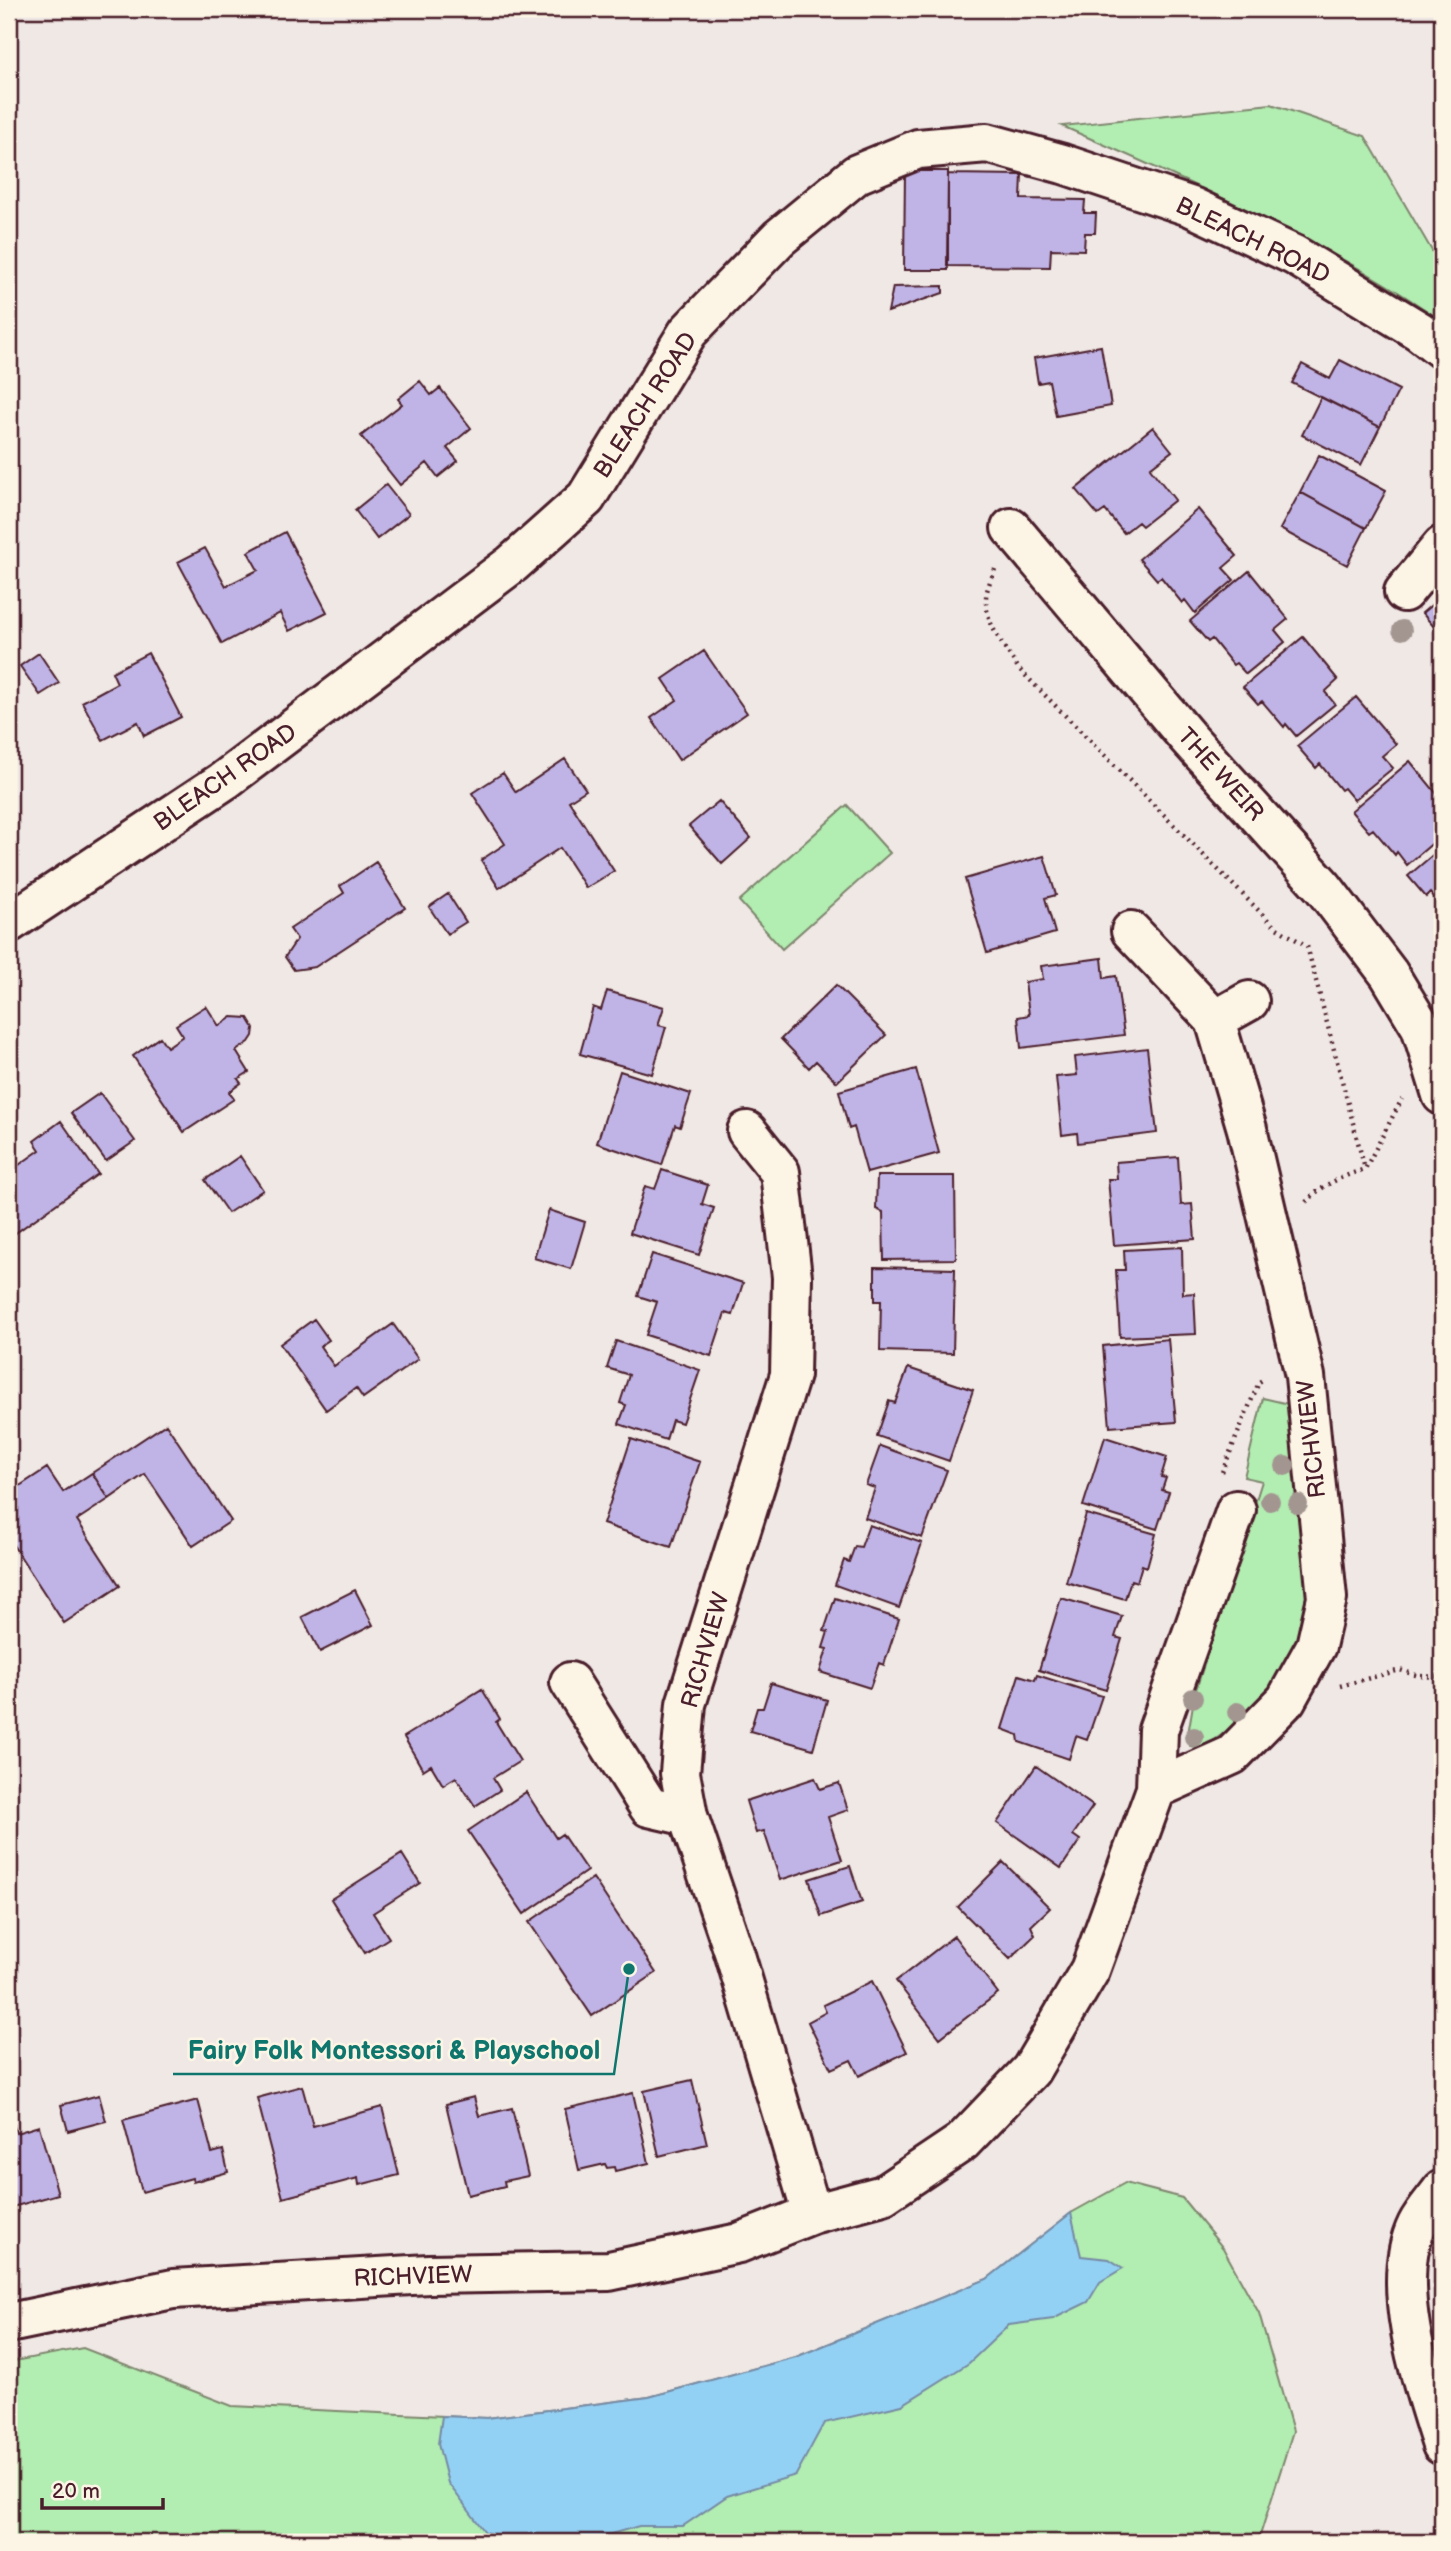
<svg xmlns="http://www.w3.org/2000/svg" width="1451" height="2551" font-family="'Balsamiq Sans',sans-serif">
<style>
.green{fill:#b2edb1;stroke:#7e866e;stroke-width:2}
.water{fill:#93d1f4;stroke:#768aa4;stroke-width:2}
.building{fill:#c0b4e6;stroke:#4a1f2b;stroke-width:2}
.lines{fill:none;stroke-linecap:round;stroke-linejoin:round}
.minor-casing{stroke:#4a1f2b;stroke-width:44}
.path{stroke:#4a1f2b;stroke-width:4.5;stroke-dasharray:2 5;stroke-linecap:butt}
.minor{stroke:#fcf5e5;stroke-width:38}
.tree{fill:#a39691}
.labels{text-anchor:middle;stroke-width:5;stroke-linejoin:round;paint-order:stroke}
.street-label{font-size:24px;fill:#4a1f2b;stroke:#fcf5e5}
.leader{fill:none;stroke:#0f766e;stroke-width:2.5}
.callout-dot{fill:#0f766e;stroke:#fcf5e5;stroke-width:2.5}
.callout-label{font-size:26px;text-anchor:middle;font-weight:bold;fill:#0f766e;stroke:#fcf5e5;stroke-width:5;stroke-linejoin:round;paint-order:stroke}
</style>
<rect width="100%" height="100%" fill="#f0e8e5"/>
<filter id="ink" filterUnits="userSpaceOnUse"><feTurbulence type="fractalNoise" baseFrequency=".0143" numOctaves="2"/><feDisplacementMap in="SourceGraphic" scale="14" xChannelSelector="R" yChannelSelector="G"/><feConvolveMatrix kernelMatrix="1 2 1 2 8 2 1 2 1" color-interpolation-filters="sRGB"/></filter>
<g filter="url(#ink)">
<path class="green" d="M1271 104 1365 136 1442 268V321C1327 241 1191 183 1062 126Z
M847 805 890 853 782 949 739 901Z
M1263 1398 1293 1405 1309 1597 1305 1631 1277 1680 1242 1719 1203 1749 1190 1746 1188 1734 1195 1693 1262 1481 1244 1477Z
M1125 2183 1182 2198 1223 2248 1259 2313 1293 2431 1258 2542H9V2362L83 2348 232 2406 487 2418 649 2397 796 2357 987 2279 1071 2213Z"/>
<path class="water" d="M1071 2213 1081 2256 1109 2259 1123 2268 1100 2282 1088 2302 1053 2319 1009 2325 969 2363 902 2405 824 2423 796 2475 727 2496 683 2526H639L583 2542H510L485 2532 448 2483 438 2444 442 2416 487 2418 649 2397 796 2357 987 2279Z"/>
<path class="building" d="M905 171H948V270H904Z
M948 174 1022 175 1021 199 1085 200 1084 213H1096L1095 233H1085L1084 250 1051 249 1050 267 947 266Z
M943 286V293L888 312 893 287Z
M1101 346 1111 406 1056 416 1049 381 1038 383 1034 358Z
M1340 360 1399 390 1380 427 1292 383 1302 364 1330 379Z
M420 381 431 395 440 388 471 428 447 448 458 461 438 477 427 463 400 485 361 436 402 404 398 399Z
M1321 397 1380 427 1361 465 1302 435Z
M1153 427 1172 451 1150 468 1175 500 1142 526 1138 522 1124 533 1105 510 1098 515 1076 489Z
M1319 455 1386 491 1366 528 1300 492Z
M386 485 409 514 377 539 355 510Z
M1300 492 1366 528 1347 565 1280 529Z
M1198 509 1237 556 1223 568 1234 580 1195 613 1185 600 1182 603 1161 577 1157 580 1139 559Z
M285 532 327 612 289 631 280 613 222 644 178 562 205 548 226 586 258 570 248 552Z
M1249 571 1288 619 1275 630 1285 642 1246 674 1236 663 1233 665 1212 639 1208 642 1190 621Z
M1442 596V636L1422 613Z
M1303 637 1338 680 1325 692 1335 704 1296 736 1286 724 1284 727 1262 701 1258 704 1243 687Z
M704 651 747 713 679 760 651 718 677 700 663 679Z
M39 653 59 683 40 695 20 666Z
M148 653 181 717 144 736 138 722 103 740 82 702 117 683 112 672Z
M1356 697 1396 744 1382 756 1393 768 1354 800 1344 788 1341 790 1320 764 1316 768 1297 746Z
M565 759 586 790 569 801 614 871 586 888 560 848 499 888 481 860 505 844 472 793 503 773 516 792Z
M1410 761 1442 800V815L1436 820 1442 828V835L1407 865 1397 852 1395 855 1373 829 1369 832 1351 811Z
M719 801 751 838 722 864 689 826Z
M1442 847V908L1430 893 1426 897 1408 876Z
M1044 856 1056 895 1045 898 1055 933 987 953 965 879Z
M376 862 405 908 315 967 294 970 285 957 297 939 290 929 344 893 340 886Z
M448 894 466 922 447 934 429 907Z
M1102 958 1104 978 1116 976 1124 1035 1021 1048 1018 1017 1029 1015 1025 982 1043 979 1041 966Z
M836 985 886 1035 837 1082 816 1061 809 1068 781 1039Z
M607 991 664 1007 658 1025 666 1027 652 1074 580 1054 593 1007 601 1010Z
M206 1006 219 1026 232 1017 248 1018 254 1028 253 1036 249 1042 236 1051 249 1072 238 1079 241 1083 229 1092 234 1099 184 1132 133 1056 160 1037 167 1047 183 1036 176 1025Z
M1147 1048 1157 1133 1078 1143 1077 1133 1062 1135 1056 1077 1077 1075 1075 1057Z
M916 1069 939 1153 867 1173 854 1127 849 1129 839 1091Z
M620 1071 691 1094 680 1127 675 1125 662 1165 597 1143Z
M100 1093 135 1141 106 1161 71 1113Z
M61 1121 98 1174 10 1237 9 1172 40 1150 34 1141Z
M240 1156 263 1190 228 1213 205 1180Z
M1178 1157 1181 1205 1192 1204 1195 1239 1114 1245 1108 1179H1117L1116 1162Z
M662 1170 708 1185 702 1204 714 1208 699 1255 630 1233 645 1186 655 1189Z
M877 1176H955L956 1259 884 1260 883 1212 876 1209Z
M549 1210 585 1222 571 1269 534 1258Z
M1182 1247 1183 1294 1194 1293 1196 1334 1120 1337 1116 1270H1125L1124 1250Z
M652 1254 743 1283 733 1315 725 1313 711 1356 646 1335 657 1302 638 1296Z
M875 1267 955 1269 953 1353 880 1351 881 1301H875Z
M314 1319 329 1340 320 1346 334 1366 393 1324 418 1359 363 1398 356 1388 326 1410 280 1344Z
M1168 1339 1176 1422 1110 1427 1103 1346Z
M616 1341 700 1370 682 1423 672 1420 666 1440 619 1424 626 1405 620 1403 629 1375 607 1368Z
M908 1368 973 1390 949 1461 877 1436 889 1401 895 1403Z
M166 1424 231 1521 193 1546 145 1474 109 1499 92 1473Z
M1105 1437 1167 1457 1161 1477 1166 1478 1162 1490 1169 1492 1157 1529 1083 1506Z
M631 1439 700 1462 671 1547 603 1524Z
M880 1446 947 1470 922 1538 865 1518 875 1488 866 1485Z
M47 1468 63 1492 92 1473 109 1499 77 1520 120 1586 64 1623 9 1539V1493Z
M1086 1514 1156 1534 1147 1567 1142 1565 1137 1582 1131 1580 1125 1599 1066 1582Z
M869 1525 922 1543 899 1608 835 1585 844 1560 849 1562 855 1546 861 1547Z
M355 1590 373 1625 320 1652 302 1617Z
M835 1598 899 1619 884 1665 879 1663 870 1688 820 1672 827 1649 823 1648 828 1632 824 1631Z
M1061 1598 1122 1616 1115 1637 1122 1639 1106 1690 1039 1670Z
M1019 1675 1035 1680 1037 1675 1102 1696 1087 1740 1076 1736 1069 1759 1019 1742 1018 1735 1002 1729Z
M771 1683 827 1700 813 1749 750 1731 757 1708H763Z
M482 1689 500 1719 496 1722 520 1761 493 1778 500 1790 475 1806 456 1777 443 1785 431 1765 423 1770 404 1737Z
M1036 1766 1093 1806 1073 1835 1080 1840 1061 1868 997 1823Z
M815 1778 820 1789 839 1783 848 1810 828 1817 842 1860 780 1880 764 1831 756 1833 746 1801Z
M526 1792 556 1838 562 1834 587 1871 524 1914 468 1831Z
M402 1854 420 1883 373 1913 389 1938 365 1953 331 1899Z
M1003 1862 1050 1908 1031 1926 1035 1935 1010 1959 958 1907Z
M850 1866 862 1902 821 1916 809 1879Z
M593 1878 656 1973 592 2016 529 1922Z
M954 1936 998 1993 940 2038 896 1981Z
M872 1981 907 2052 859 2076 851 2060 831 2069 808 2022 826 2012 823 2005Z
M692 2080 707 2144 659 2156 644 2091Z
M302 2086 313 2126 382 2107 399 2175 359 2185 358 2178 283 2198 257 2098Z
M633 2093 649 2163 615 2171 614 2167 607 2168 605 2164 579 2170 565 2109Z
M99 2095 106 2121 68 2131 61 2105Z
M474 2097 479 2116 512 2108 528 2176 504 2181 505 2186 468 2195 446 2104Z
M198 2100 212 2153 223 2150 228 2172 193 2182 192 2178 142 2192 123 2120Z
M9 2116H11L16 2133 39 2126 58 2194 9 2208Z"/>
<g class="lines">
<defs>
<path id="minor" d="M1011 528 1188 738 1323 887 1389 974 1421 1027 1442 1095
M1404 592 1442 546
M9 923 225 780 512 564 586 498 688 332 779 238 857 174 918 149 987 143 1063 164 1192 207 1294 255 1419 331 1442 349
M1215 1020 1249 1001
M747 1131 780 1172 792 1277 790 1375 686 1704 680 1773 688 1816 735 1955 812 2214
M570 1682 649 1807 688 1816
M1156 1789 1158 1730 1236 1510
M1442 2190C1434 2201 1423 2213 1417 2225 1388 2284 1423 2385 1442 2445
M9 2323 173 2289 429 2274 609 2271 739 2243 812 2214 883 2195 962 2142 1031 2070 1090 1970 1156 1789 1232 1755 1286 1700 1316 1646 1327 1598 1305 1376 1247 1129 1215 1020 1131 931"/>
</defs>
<use href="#minor" class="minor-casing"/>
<path class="path" d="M995 569C991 580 985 591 986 603 988 628 1006 649 1019 669L1275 927 1307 946 1365 1169
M1306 1202C1323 1184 1341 1177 1365 1169L1402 1099
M1222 1472 1259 1382 1264 1379
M1340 1686 1400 1670 1419 1676 1442 1677"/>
<use href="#minor" class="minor"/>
</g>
<g class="tree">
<circle cx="1402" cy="630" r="10"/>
<circle cx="1285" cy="1466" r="10"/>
<circle cx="1270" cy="1501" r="10"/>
<circle cx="1298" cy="1504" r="10"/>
<circle cx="1193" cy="1698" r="10"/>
<circle cx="1237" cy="1712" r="10"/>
<circle cx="1194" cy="1737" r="10"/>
</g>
</g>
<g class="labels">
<g class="street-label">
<text transform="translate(1253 240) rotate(26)" y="8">BLEACH ROAD</text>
<text transform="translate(645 405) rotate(-57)" y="8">BLEACH ROAD</text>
<text transform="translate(1221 774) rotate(48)" y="8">THE WEIR</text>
<text transform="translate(225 777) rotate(-35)" y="8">BLEACH ROAD</text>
<text transform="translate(1311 1439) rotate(-96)" y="8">RICHVIEW</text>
<text transform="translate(705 1650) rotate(-74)" y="8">RICHVIEW</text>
<text transform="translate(413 2276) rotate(-2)" y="8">RICHVIEW</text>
</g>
</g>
<path class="leader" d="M629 1969L614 2074H173"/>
<circle class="callout-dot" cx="629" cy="1969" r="7"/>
<g class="callout-label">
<text x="394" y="2059">Fairy Folk Montessori &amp; Playschool</text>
</g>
<rect width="1451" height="2551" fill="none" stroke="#fcf5e5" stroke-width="35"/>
<rect x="18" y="18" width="1416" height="2516" fill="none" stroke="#4a1f2b" stroke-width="2.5" filter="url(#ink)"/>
<path d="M42 2498v10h121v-10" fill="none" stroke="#4a1f2b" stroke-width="3.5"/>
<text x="52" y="2498" font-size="21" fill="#4a1f2b" stroke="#fcf5e5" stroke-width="5" paint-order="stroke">20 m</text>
</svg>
